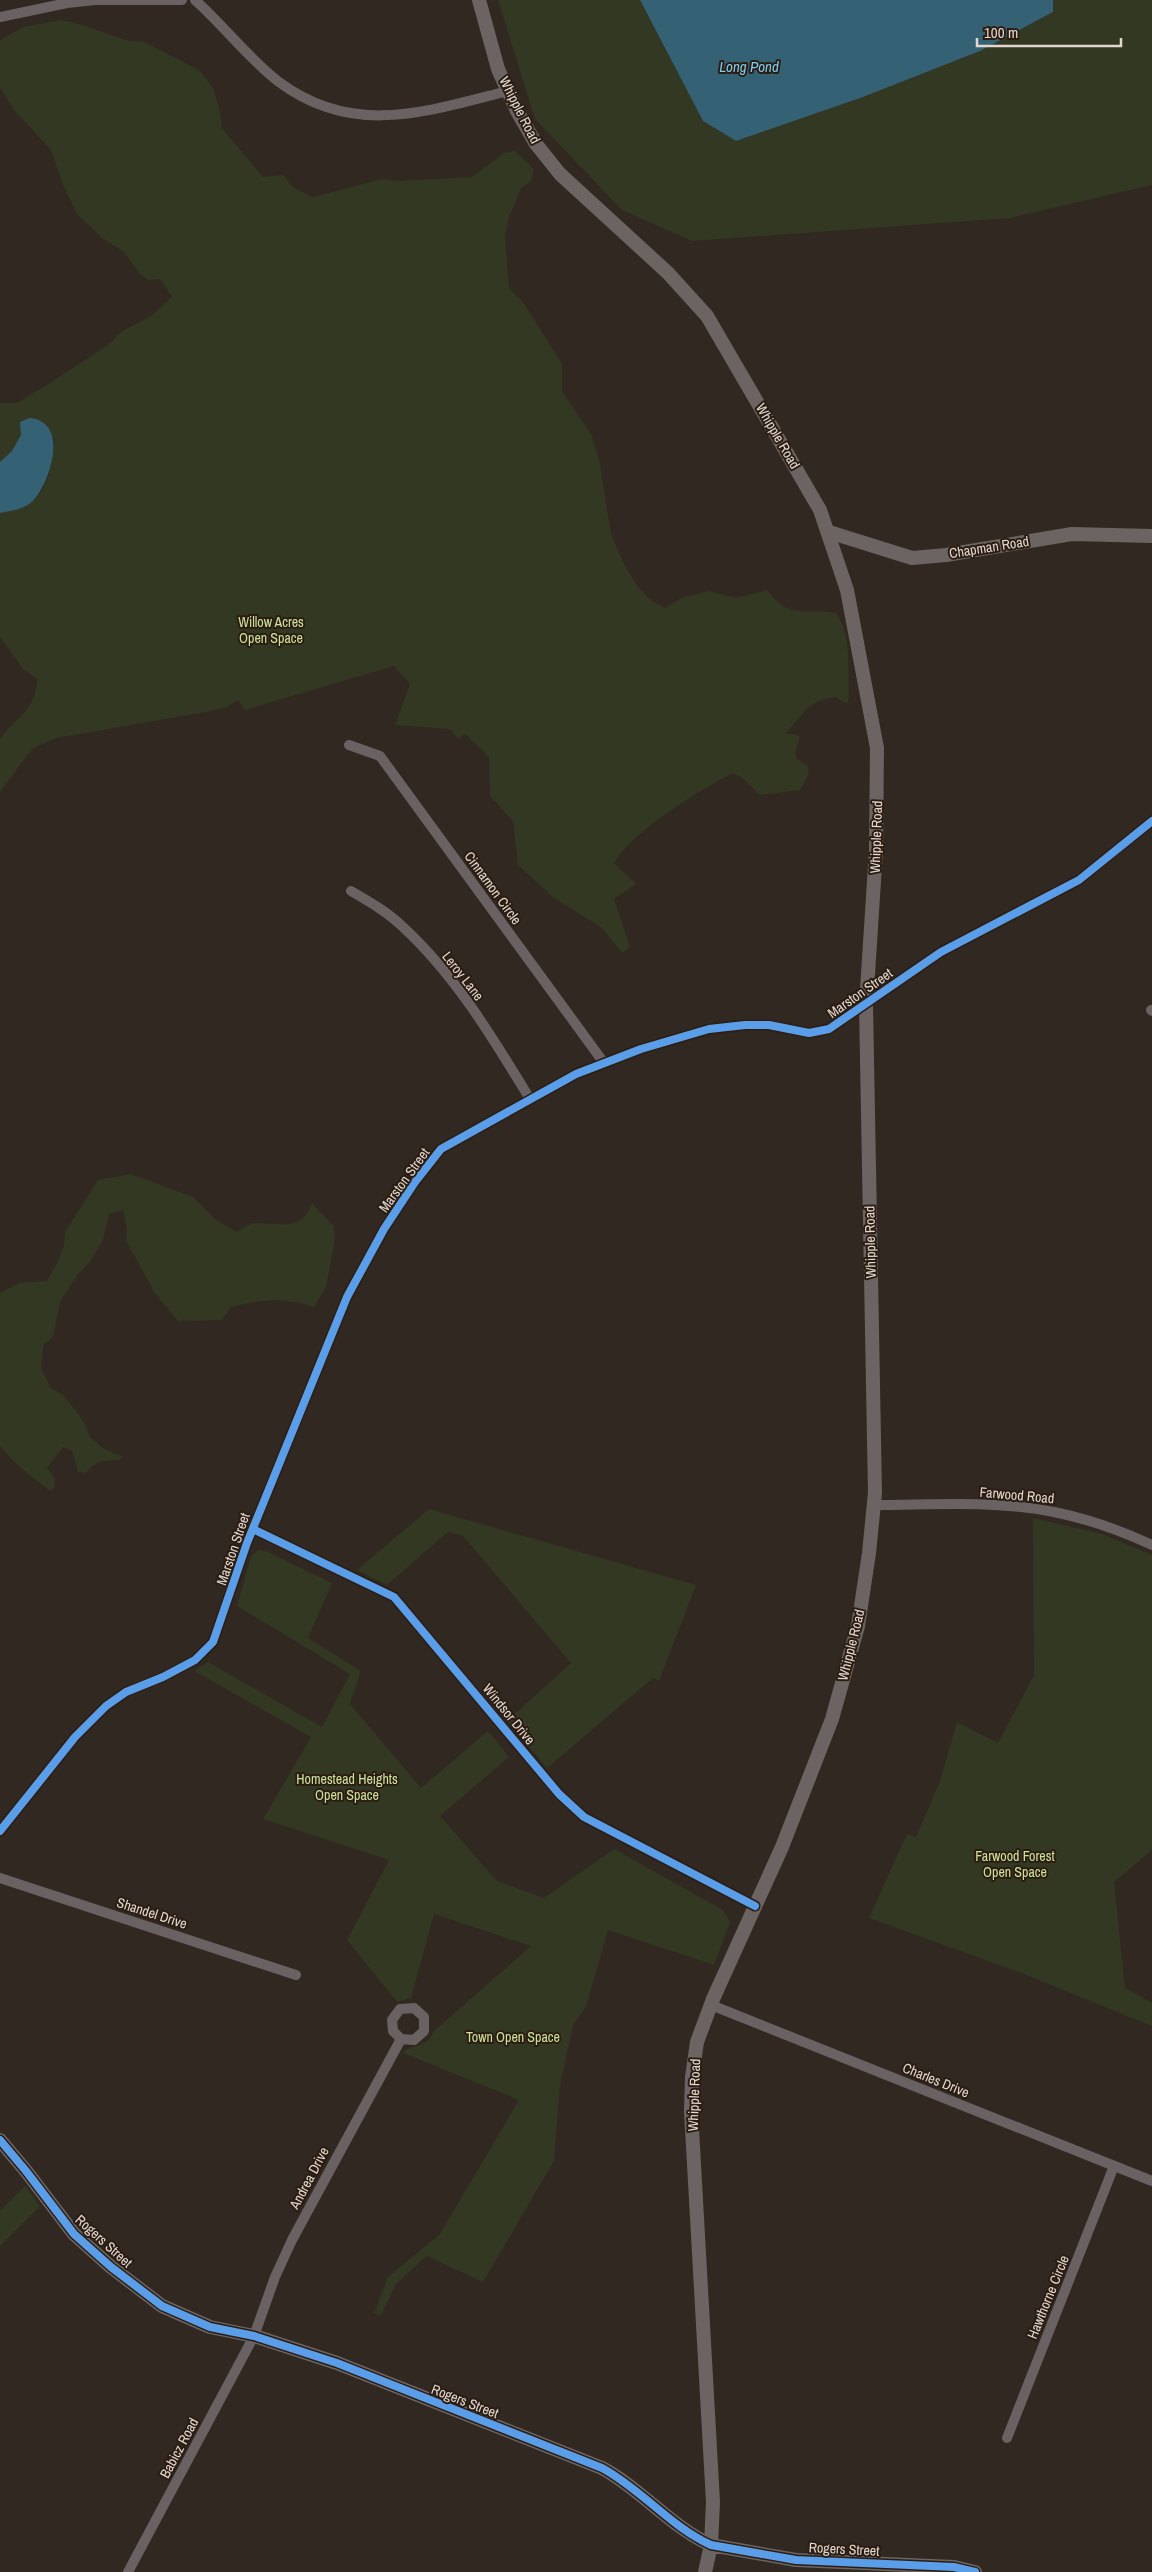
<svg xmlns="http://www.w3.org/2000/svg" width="1152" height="2572" font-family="'Archivo Narrow',sans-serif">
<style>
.green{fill:#333822}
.water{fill:#356175}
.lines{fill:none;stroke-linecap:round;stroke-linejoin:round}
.street{stroke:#6a6262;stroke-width:10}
.secondary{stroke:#6c6462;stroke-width:14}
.cycleway-casing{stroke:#2c1d12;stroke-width:11}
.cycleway{stroke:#5a9eea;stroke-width:8}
.labels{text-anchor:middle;stroke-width:4;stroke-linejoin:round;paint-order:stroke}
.street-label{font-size:14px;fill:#e1d7cf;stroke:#2c1d12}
.park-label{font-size:14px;fill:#cbe29c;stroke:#2c1d12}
.water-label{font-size:15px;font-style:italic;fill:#7dcef2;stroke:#2c1d12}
</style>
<rect width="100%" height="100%" fill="#302821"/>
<path class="green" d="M498 0H640L703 121 736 141 863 97 980 51 1053 12V0H1152V185L1010 218 692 241 622 210 535 119Z
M61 20 83 25 125 40 144 42 199 70 213 88 219 108 222 128 263 177 283 175 294 188 313 197 382 179 400 181 472 177 504 153 515 151 534 169 531 181 521 188 509 217 505 236 509 288 523 302 562 364V391L591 434 599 459 611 534 623 562 637 586 652 601 665 608 681 598 709 591 736 598 767 590C790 621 804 607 836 613 853 636 847 671 849 697L847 704 836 697C808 700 804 714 786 733L797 735 800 737 795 752 796 758 808 766 809 774 800 790 760 795 744 779 733 773C698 791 634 830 614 863L636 884 614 899 630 947 622 953 602 928 554 898 518 865 513 821 490 796 489 757 465 734 458 739 450 729 395 725 410 684 394 666 245 710 238 700 227 707 211 711 56 738 32 749 0 792V739C16 716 36 711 37 679L23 669 0 637V513C10 512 25 508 33 501 48 487 55 457 54 438L22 435 12 451 0 462V403H17L53 381 108 345 122 331 151 316 172 297 160 279 149 280 140 274 124 252 101 237 77 214 63 185 51 150 14 110 0 88V40L23 27Z
M131 1174 193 1197 216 1220 237 1232C242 1229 249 1223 255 1223 279 1223 302 1232 312 1203L334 1227 335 1240 326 1287 314 1307C281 1297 264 1299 231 1307L222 1320 178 1321 154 1292 126 1240 127 1230 123 1210 109 1214 103 1240 90 1262 78 1274 60 1302 53 1337 44 1344 41 1367 50 1387 63 1395 77 1412 85 1424 90 1437 103 1448 123 1457 119 1460C104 1460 95 1461 86 1473L78 1472 72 1451 63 1447 47 1468 55 1478 54 1488 50 1491C32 1477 14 1464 0 1446V1293L19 1283 47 1281 57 1263 64 1246 65 1232 98 1180Z
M429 1509 696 1585 659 1681 653 1678 547 1768 507 1721 571 1663 463 1536 448 1532 387 1585 357 1570Z
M1033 1518 1102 1534 1152 1555V1850L1114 1882 1125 1988 1152 2003V2026L1019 1972 869 1918 907 1834 916 1837 940 1781 957 1722 998 1743 1034 1675Z
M258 1550 266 1551 332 1583 308 1638 361 1671 350 1704 421 1788 488 1731 509 1757 440 1816 497 1881 544 1898 614 1849 723 1910 730 1922 714 1965 608 1930 586 2007 573 2025 560 2086 554 2161 483 2282 427 2256 396 2284 381 2316 374 2313 388 2277 440 2234 519 2100 403 2053C412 2042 425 2051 434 2031L531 1946 434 1914 411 1998 397 2002 347 1940 389 1860 263 1819 311 1737 194 1671 208 1662 322 1727 350 1674 237 1606 251 1556Z
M25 2186 40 2206 0 2246V2211Z"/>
<path class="water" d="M640 0H1053V12L980 51 863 97 736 141 703 121Z
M29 418C70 421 51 481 33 501 25 509 11 511 0 513V462L12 451 21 435 20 422Z"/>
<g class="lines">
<path class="street" d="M195 0C224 26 249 59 279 82 354 138 428 111 508 91
M0 17 67 3 95 0H182
M349 745 380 756 604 1063
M351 891C370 902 389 913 404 928 456 976 494 1040 530 1099
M1151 1010 1152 1011
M874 1505C933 1505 995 1500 1054 1512 1088 1519 1120 1530 1152 1545
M253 1529 394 1597 559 1794 584 1817 755 1906
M0 1831 75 1737 106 1706 126 1692 163 1677 195 1660 213 1642 247 1543 347 1297 384 1229 415 1182 441 1149 576 1074 641 1049 709 1029 745 1025H769L809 1033 829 1029 941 952 1079 880 1152 821
M0 1878 296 1975
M711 2005 1152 2181
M1007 2438 1114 2166
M128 2572 254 2336 275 2277 292 2240 401 2039 414 2040 424 2031V2017L414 2008 400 2009 392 2020 393 2031 401 2039"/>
<path class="secondary" d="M479 0 498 69 517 111 536 144 560 174 668 273 707 316 820 510 847 590 877 748 876 850 866 1005 875 1493 869 1553 858 1626 832 1719 782 1847 713 1999 697 2042 692 2077 691 2111 713 2502 711 2545 705 2572
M829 532 912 558 946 555 1072 534 1152 536
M0 2140 26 2171 74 2234 111 2267 162 2306 210 2327 254 2336 337 2363 602 2468C641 2489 671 2527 711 2545L796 2560 954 2567 975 2572"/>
<defs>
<path id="cycleway" d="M253 1529 394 1597 559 1794 584 1817 755 1906
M0 1831 75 1737 106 1706 126 1692 163 1677 195 1660 213 1642 247 1543 347 1297 384 1229 415 1182 441 1149 576 1074 641 1049 709 1029 745 1025H769L809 1033 829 1029 941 952 1079 880 1152 821
M0 2140 26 2171 74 2234 111 2267 162 2306 210 2327 254 2336 337 2363 602 2468C641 2489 671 2527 711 2545L796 2560 954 2567 975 2572"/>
</defs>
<use href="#cycleway" class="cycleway-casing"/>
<use href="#cycleway" class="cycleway"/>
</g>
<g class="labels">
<g class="street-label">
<text transform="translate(520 110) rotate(63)" y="5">Whipple Road</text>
<text transform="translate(778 436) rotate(60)" y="5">Whipple Road</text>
<text transform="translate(989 547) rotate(-9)" y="5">Chapman Road</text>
<text transform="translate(876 837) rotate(-88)" y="5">Whipple Road</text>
<text transform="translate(493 888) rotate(54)" y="5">Cinnamon Circle</text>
<text transform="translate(463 976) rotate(52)" y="5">Leroy Lane</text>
<text transform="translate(860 993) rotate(-35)" y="5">Marston Street</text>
<text transform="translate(404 1180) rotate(-54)" y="5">Marston Street</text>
<text transform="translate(870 1242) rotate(-91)" y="5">Whipple Road</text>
<text transform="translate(1017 1495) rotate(5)" y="5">Farwood Road</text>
<text transform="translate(233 1549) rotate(-71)" y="5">Marston Street</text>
<text transform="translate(851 1645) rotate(-76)" y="5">Whipple Road</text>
<text transform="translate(509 1714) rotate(51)" y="5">Windsor Drive</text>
<text transform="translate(152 1913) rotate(18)" y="5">Shandel Drive</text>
<text transform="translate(936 2080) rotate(22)" y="5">Charles Drive</text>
<text transform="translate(694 2095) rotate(-88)" y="5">Whipple Road</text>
<text transform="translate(309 2178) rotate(-62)" y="5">Andrea Drive</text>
<text transform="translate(104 2241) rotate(42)" y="5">Rogers Street</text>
<text transform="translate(1048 2297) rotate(-68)" y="5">Hawthorne Circle</text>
<text transform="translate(465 2401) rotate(21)" y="5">Rogers Street</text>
<text transform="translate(179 2448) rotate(-62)" y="5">Babicz Road</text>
<text transform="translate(844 2549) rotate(3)" y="5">Rogers Street</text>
</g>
<g class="park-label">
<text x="271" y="627">Willow Acres<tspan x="271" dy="16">Open Space</tspan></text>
<text x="347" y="1784">Homestead Heights<tspan x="347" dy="16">Open Space</tspan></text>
<text x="1015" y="1861">Farwood Forest<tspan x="1015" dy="16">Open Space</tspan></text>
<text x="513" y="2042">Town Open Space</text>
</g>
<g class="water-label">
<text x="749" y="72">Long Pond</text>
</g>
</g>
<path d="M977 38v8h144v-8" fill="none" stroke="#e1d7cf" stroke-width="2.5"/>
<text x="984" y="38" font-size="15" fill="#e1d7cf" stroke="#2c1d12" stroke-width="4" paint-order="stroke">100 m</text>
</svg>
